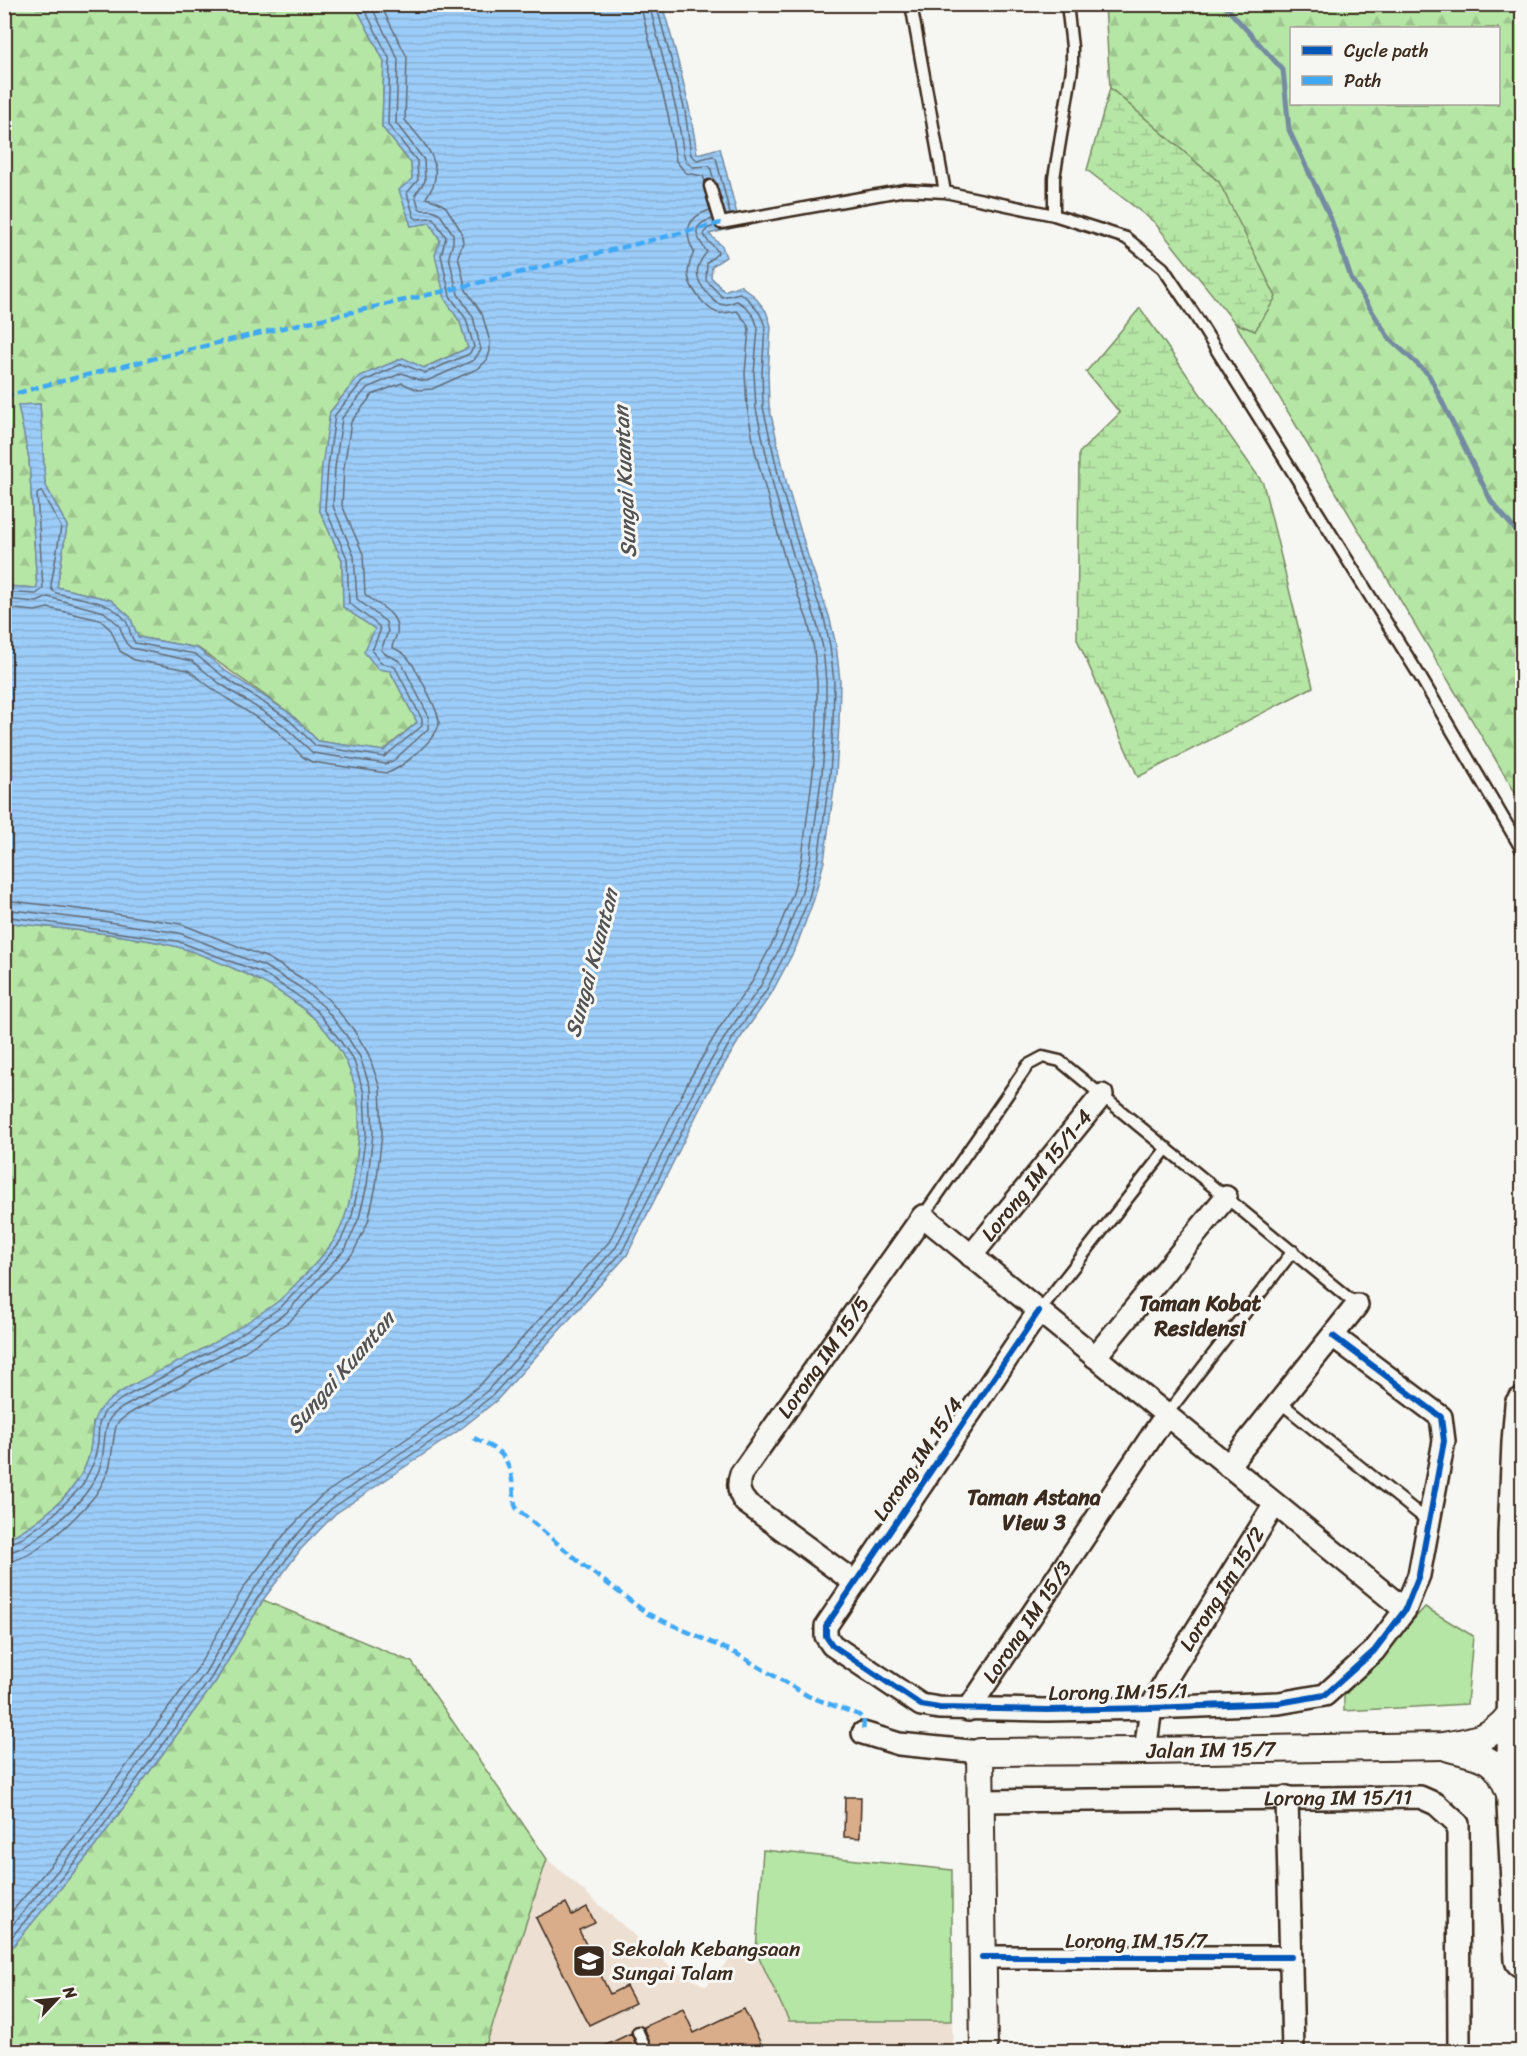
<svg xmlns="http://www.w3.org/2000/svg" width="1527" height="2056" font-family="Sriracha,sans-serif">
<style>
.built{fill:#ede0d3}
.green{fill:#b5e6a5;stroke:#788862;stroke-width:1.5}
.forest{fill:url(#forest-firs);stroke:#788862;stroke-width:1.5;fill-rule:evenodd}
.wetland{fill:url(#wetland-marsh);stroke:#788862;stroke-width:1.5}
.water{fill:url(#water-rules);stroke:#758ba1;stroke-width:1.5}
.lines{fill:none;stroke-linecap:round;stroke-linejoin:round}
.shore{stroke:#626b75;stroke-width:1.5}
.stream{stroke:#758ba1;stroke-width:5}
.building{fill:#d9ac8a;stroke:#3b2a1e;stroke-width:1.5}
.service-casing{stroke:#3b2a1e;stroke-width:15}
.minor-casing{stroke:#3b2a1e;stroke-width:26}
.tertiary-casing{stroke:#3b2a1e;stroke-width:30}
.primary-casing{stroke:#3b2a1e;stroke-width:38}
.service{stroke:#f6f6f2;stroke-width:10}
.minor{stroke:#f6f6f2;stroke-width:21}
.tertiary{stroke:#f6f6f2;stroke-width:26}
.primary{stroke:#f6f6f2;stroke-width:33}
.quiet{stroke:#3fa9f5;stroke-width:4.5;stroke-dasharray:9 4.5;stroke-linecap:butt}
.cycleway-casing{stroke:#f6f6f2;stroke-width:10}
.cycleway{stroke:#0057b8;stroke-width:6}
.labels{text-anchor:middle;stroke-width:6;stroke-linejoin:round;paint-order:stroke}
.street-label{font-size:21px;fill:#3b2a1e;stroke:#f6f6f2}
.poi-label{font-size:21px;fill:#3b2a1e;stroke:#f6f6f2;text-anchor:start}
.water-label{font-size:22px;font-style:italic;fill:#535254;stroke:#f6f6f2}
.neighbourhood-label{font-size:22px;font-weight:bold;fill:#3b2a1e;stroke:#f6f6f2}
</style>
<defs>
<pattern id="forest-firs" width="22" height="20" patternUnits="userSpaceOnUse" patternTransform="scale(1.5)"><rect width="22" height="20" fill="#b5e6a5"/><path d="M5 1l3.5 6h-7zM16 11l3.5 6h-7z" fill="#9dc58e"/></pattern>
<pattern id="wetland-marsh" width="20" height="14" patternUnits="userSpaceOnUse" patternTransform="scale(1.5)"><rect width="20" height="14" fill="#b5e6a5"/><path d="M1 5h8M5 5V1M11 12h8M15 12V8" fill="none" stroke="#9dc58e"/></pattern>
<pattern id="water-rules" width="6" height="5" patternUnits="userSpaceOnUse" patternTransform="scale(1.5)"><rect width="6" height="5" fill="#9cccf8"/><path d="M0 2.5h6" fill="none" stroke="#87afd4"/></pattern>
</defs>
<rect width="100%" height="100%" fill="#f6f6f2"/>
<filter id="ink" filterUnits="userSpaceOnUse"><feTurbulence type="fractalNoise" baseFrequency=".0167" numOctaves="2"/><feDisplacementMap in="SourceGraphic" scale="12" xChannelSelector="R" yChannelSelector="G"/><feConvolveMatrix kernelMatrix="1 2 1 2 8 2 1 2 1" color-interpolation-filters="sRGB"/></filter>
<g filter="url(#ink)">
<path class="built" d="M547 1859 674 1970 706 1986 738 1950 756 1951 790 2021H952L953 2051 484 2052Z"/>
<path class="green" d="M1425 1607 1473 1636 1467 1704 1344 1711V1696Z
M763 1850 952 1870V2021H789L756 1951Z"/>
<path class="forest" d="M4 5H355L384 61 382 127 411 163 412 179 400 190 411 226 430 223 440 240 445 299 460 322 468 348 423 368 403 358 358 377 330 412 319 509 342 560 343 607 375 629 390 671 417 722 383 751 318 741 291 714 198 648 138 637 130 617 111 600 57 587 67 526 45 484 40 404 18 405 29 458 37 588 5 586Z
M1105 5H1522V804L1235 323 1255 331 1219 182 1110 88ZM1292 28H1498V104H1292Z
M5 922C59 929 122 933 175 946 192 950 209 958 226 965 307 998 370 1050 358 1145 354 1176 353 1215 334 1241 318 1262 298 1284 279 1301 254 1323 222 1337 194 1354 159 1374 126 1399 93 1422 92 1435 92 1447 88 1459 77 1494 36 1525 5 1540Z
M263 1600 412 1662 547 1859 484 2051 5 2052V1956L93 1849 216 1681Z"/>
<path class="wetland" d="M1110 88 1219 182 1276 297 1255 331 1235 323 1154 222 1087 170Z
M1140 308 1263 483 1313 687 1138 777 1077 639 1079 453 1120 413 1086 372Z"/>
<path class="water" d="M355 5H662C677 54 690 102 697 154L720 148 740 226 709 234 722 246 726 257 712 266 711 277 724 291 740 285 754 296 766 311 771 326 768 373 769 406 787 485 808 556 829 616 836 645 840 681 839 724 836 774 824 861 814 899 796 947 771 994 739 1040 709 1090 627 1255 496 1401 458 1431 335 1514 301 1549 263 1600 216 1681 93 1849 5 1956V1540C36 1525 77 1494 88 1459 94 1442 88 1419 103 1406 123 1387 150 1376 174 1364 202 1350 229 1335 255 1317 264 1311 273 1306 281 1299 296 1284 326 1255 336 1237 351 1210 354 1178 358 1147 370 1052 309 999 228 966 211 959 192 950 174 946 119 933 61 929 5 922V586L37 588 29 459 18 405 40 404 45 484 67 526 57 587 111 600 130 617 138 637 197 648 227 672 291 714 318 741 384 751 417 722 390 671 378 669 364 652 375 629 343 607 342 560 319 509 322 466 330 412 358 377 403 358 424 368 468 348 460 322 445 299 435 255 440 240 430 223 411 226 399 190 412 179 411 163 382 127 384 61Z"/>
<g class="lines">
<path class="shore" d="M640 4 668 114 676 161 686 173 703 176 705 181
M649 4 677 113 684 156 687 163 693 167 710 166 714 181
M656 4 685 111 691 155 697 160 713 156 716 158 730 214
M4 592 36 594 43 589 37 494 41 491 61 527 51 585 52 590 56 593C79 599 112 600 126 621 130 628 130 636 135 643L195 654 224 677 287 718 316 746 384 757 422 726V719L395 667 381 663 372 651 380 631 379 626 349 603 347 558 325 508 328 467 335 415 362 382 402 364 425 373 469 354 474 347 466 319 450 296 441 255 446 237 433 218 417 219 414 217 407 193 418 180 417 161 388 125 390 60 362 4
M4 599 37 602 48 597 104 612 119 625 126 643 131 648 192 661 219 683 282 724 313 753 386 764 393 761 428 729 429 717 402 664C396 656 387 658 381 650L388 632 386 622 357 599 354 556 333 506 335 468 342 418 367 388 402 373 419 380 427 381 474 360 481 350 473 317 458 294 453 275 449 256 453 243V234L439 213 432 210H422L419 208 415 195 425 181 424 160 396 123 398 59 370 4
M4 608 35 611 48 608 100 620 111 630 120 651 134 660 188 670 214 690 277 731 303 757 312 762 387 773C401 769 438 738 439 723 440 713 415 666 407 657 403 652 397 650 392 647 393 642 396 638 397 633 400 612 377 606 365 594L363 554 342 505 344 468 351 422 372 395 402 383 418 390 432 389 479 368 487 360 490 351V342L482 314 466 290 458 256 463 242 461 231 446 207 438 202 426 198C428 194 431 190 433 186 443 158 420 139 405 120L407 57 380 4
M4 900 103 912 181 924 268 958 303 979 329 1000 353 1029 368 1053 380 1088 382 1134 376 1186 368 1222 353 1253 291 1320 241 1354 132 1412C127 1416 120 1419 117 1424 114 1428 112 1459 109 1469 105 1478 100 1490 93 1498 75 1519 34 1561 4 1562
M4 909 102 921 179 933 264 966 298 986 323 1006 346 1035 360 1057 371 1090 373 1134 367 1185 359 1218 346 1248 286 1313 236 1346 127 1405C122 1408 116 1411 112 1416 103 1424 105 1451 101 1465 98 1473 93 1483 88 1490 76 1508 27 1552 4 1553
M4 916 177 941 262 973 294 993 317 1011 339 1039 354 1061 364 1093 366 1133 359 1183 352 1216 340 1242 315 1272 281 1307 232 1340 123 1398 105 1411 99 1423 98 1442 94 1462 82 1486 49 1519 21 1539 4 1545
M4 1921 76 1835 197 1669 244 1587 284 1535 321 1496 445 1413 481 1384 609 1242 689 1080 720 1027 752 982 775 938 793 893 802 857 813 772 817 723V682L814 649 808 622 786 563 755 451 747 407 745 373 749 329 746 322 737 311C731 312 724 314 718 313 711 311 707 306 702 301 687 284 684 273 694 252 683 232 687 217 710 210
M4 1935 83 1840 205 1673 252 1592 291 1541 326 1503 450 1420 487 1391 616 1247 697 1084 728 1032 760 987 783 941 801 895 810 859 822 773 826 724V682L823 648 816 620 795 561 774 489 756 409 754 373 758 328 754 317 745 306 737 301C733 302 728 305 723 305 716 304 712 299 708 294 694 279 694 267 707 252 697 238 688 225 713 219
M4 1946 89 1845 211 1678 258 1597 297 1545 331 1509 454 1426 492 1396 622 1252 704 1087 734 1036 766 991 790 944 809 898 818 860 830 774 833 724 834 682 830 646 824 618 802 558 781 487 763 407 762 373 765 326 760 314 750 301 740 293 722 297 706 280 707 263 718 253C716 245 705 243 704 233L708 228 715 226"/>
<path class="stream" d="M1223 4 1283 70 1289 130 1331 219 1351 278 1389 338 1429 375 1491 501 1522 538"/>
</g>
<path class="building" d="M845 1797H861L860 1838 844 1837Z
M566 1903 572 1915 587 1907 595 1923 579 1930 610 1994 626 1986 635 2003 589 2025 536 1918Z
M683 2009 694 2033 744 2009 765 2052H654L644 2027Z
M631 2033 639 2052H592Z"/>
<g class="lines">
<defs>
<path id="service" d="M911 4 945 192
M710 186 721 223 905 190 945 192 1054 215 1126 238 1163 268 1196 317 1421 678 1522 850
M1054 215V178L1072 69V47L1067 4
M923 1216 1028 1065 1043 1057 1060 1061 1357 1305
M1039 1311 1167 1148
M1281 1403 1429 1522
M1166 1415 1293 1251
M638 2032 647 2052"/>
<g id="minor">
<path id="s1" d="M971 1256 1102 1095"/>
<path d="M1039 1311 826 1626V1636L832 1645 921 1705 939 1708 1047 1710 1151 1708 1279 1703 1325 1695 1374 1651 1405 1610 1419 1575 1444 1441 1441 1417 1333 1336"/>
<path d="M1095 1357 1226 1197"/>
<path d="M1228 1466 1357 1305"/>
<path id="s2" d="M854 1582 745 1502C738 1493 737 1485 741 1474L923 1216 1405 1610"/>
<path id="s3" d="M968 1710 1166 1415"/>
<path d="M863 1733 899 1744 980 1752"/>
<path id="s4" d="M1145 1751 1151 1708 1166 1679 1275 1504"/>
<path d="M1287 1797 1293 2052"/>
<path id="s5" d="M981 1801 1420 1797 1436 1804 1458 1824 1459 2052"/>
<path d="M982 1957H1291"/>
</g>
<g id="tertiary">
<path d="M1449 1748C1489 1758 1499 1759 1512 1800"/>
<path id="s6" d="M984 2052 980 1752 1145 1751 1443 1746C1476 1740 1497 1738 1515 1707"/>
</g>
<path id="primary" d="M1522 1405 1519 1442 1515 1534 1514 1805 1522 1960"/>
</defs>
<use href="#service" class="service-casing"/>
<use href="#minor" class="minor-casing"/>
<use href="#tertiary" class="tertiary-casing"/>
<use href="#primary" class="primary-casing"/>
<use href="#service" class="service"/>
<use href="#minor" class="minor"/>
<use href="#tertiary" class="tertiary"/>
<use href="#primary" class="primary"/>
<path class="quiet" d="M4 397 42 386 221 342 449 290 721 223
M474 1438C483 1443 493 1447 500 1453 513 1465 513 1489 515 1505L517 1509 584 1566 648 1614 737 1654 808 1696 859 1715 864 1720 863 1733"/>
<defs>
<path id="cycleway" d="M1039 1311 826 1626V1636L832 1645 921 1705 939 1708 1047 1710 1151 1708 1279 1703 1325 1695 1374 1651 1405 1610 1419 1575 1444 1441 1441 1417 1333 1336
M982 1957H1291"/>
</defs>
<use href="#cycleway" class="cycleway-casing"/>
<use href="#cycleway" class="cycleway"/>
</g>
</g>
<defs>
<symbol id="school-square" viewBox="-11 -11 22 22"><rect x="-9" y="-9" width="18" height="18" rx="4" fill="#3b2a1e" stroke="#f6f6f2"/><path d="M0-5L7-2L0 1L-7-2ZM-4 1L0 2.5L4 1V4Q0 6-4 4Z" fill="#fff"/></symbol>
</defs>
<g fill-rule="evenodd">
<use href="#school-square" x="570" y="1942" width="38" height="38"/>
</g>
<g class="labels">
<g class="street-label">
<text dy="7" stroke="none"><textPath href="#s1" startOffset="104">Lorong IM 15/1-4</textPath></text>
<text dy="7" stroke="none"><textPath href="#s2" startOffset="308">Lorong IM 15/5</textPath></text>
<text transform="translate(918 1459) rotate(-56)" y="7">Lorong IM 15/4</text>
<text dy="7" stroke="none"><textPath href="#s4" startOffset="182">Lorong Im 15/2</textPath></text>
<text dy="7" stroke="none"><textPath href="#s3" startOffset="106">Lorong IM 15/3</textPath></text>
<text transform="translate(1118 1692) rotate(-1)" y="7">Lorong IM 15/1</text>
<text dy="7" stroke="none"><textPath href="#s6" startOffset="531">Jalan IM 15/7</textPath></text>
<text dy="7" stroke="none"><textPath href="#s5" startOffset="357">Lorong IM 15/11</textPath></text>
<text x="1136" y="1948">Lorong IM 15/7</text>
</g>
<g class="poi-label">
<text x="612" y="1956">Sekolah Kebangsaan<tspan x="612" dy="24">Sungai Talam</tspan></text>
</g>
<g class="water-label">
<text transform="translate(624 482) rotate(-93)" y="8">Sungai Kuantan</text>
<text transform="translate(591 963) rotate(-75)" y="8">Sungai Kuantan</text>
<text transform="translate(340 1372) rotate(-49)" y="8">Sungai Kuantan</text>
</g>
<g class="neighbourhood-label">
<text x="1200" y="1311">Taman Kobat<tspan x="1200" dy="25">Residensi</tspan></text>
<text x="1034" y="1505">Taman Astana<tspan x="1034" dy="25">View 3</tspan></text>
</g>
</g>
<rect width="1527" height="2056" fill="none" stroke="#f6f6f2" stroke-width="24"/>
<rect x="12" y="12" width="1503" height="2032" fill="none" stroke="#3b2a1e" stroke-width="2" filter="url(#ink)"/>
<rect x="1290" y="27" width="210" height="78" fill="#f6f6f2" stroke="#aba49d" stroke-width="1.5"/>
<rect x="1302" y="46" width="30" height="9" fill="#0057b8" stroke="#aba49d" stroke-width="1.5"/>
<text x="1344" y="57" font-size="18" fill="#3b2a1e">Cycle path</text>
<rect x="1302" y="76" width="30" height="9" fill="#3fa9f5" stroke="#aba49d" stroke-width="1.5"/>
<text x="1344" y="87" font-size="18" fill="#3b2a1e">Path</text>
<g transform="translate(57 1999) rotate(64)" stroke="#f6f6f2" stroke-width="4.5" paint-order="stroke">
<path d="M0-4.5L10 22L0 15L-10 22Z" fill="#3b2a1e"/>
<text y="-9" font-size="16" font-weight="bold" text-anchor="middle" fill="#3b2a1e">N</text>
</g>
</svg>
